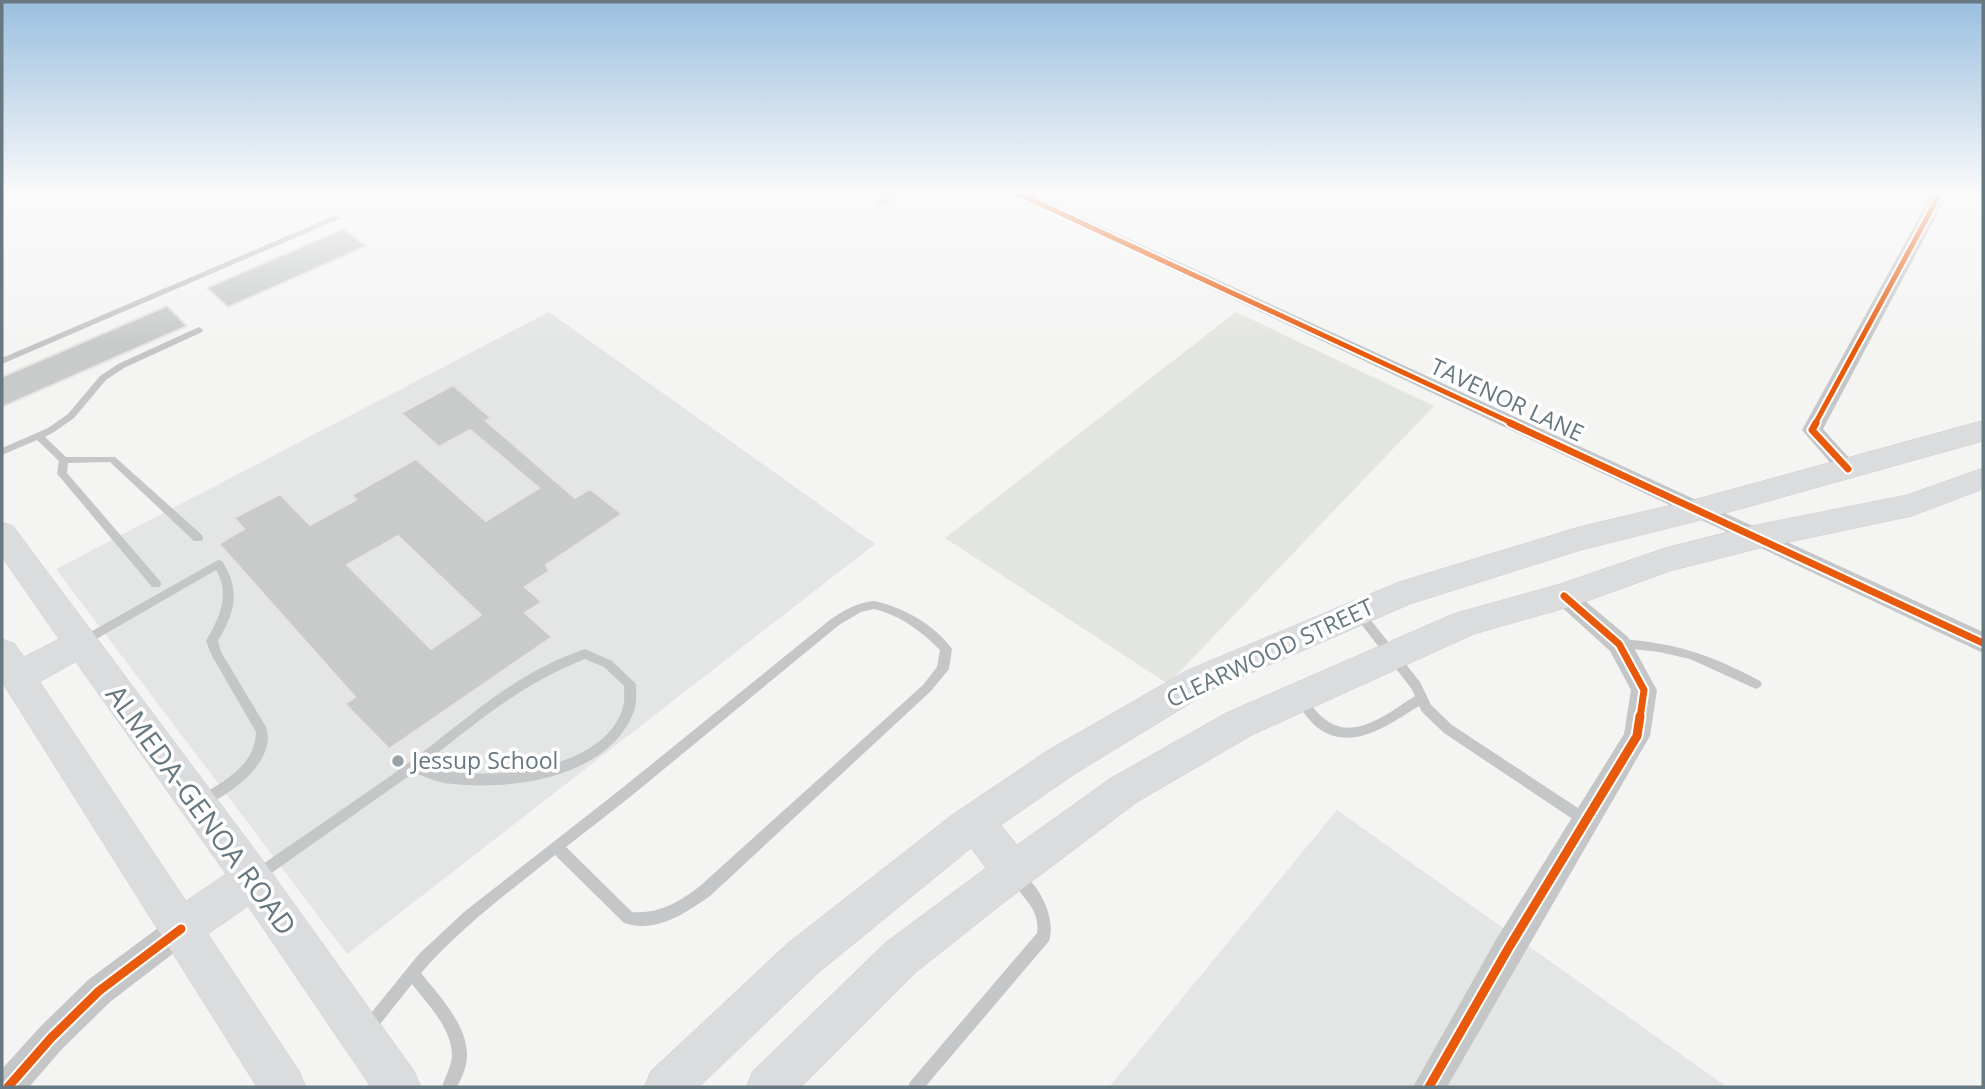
<svg xmlns="http://www.w3.org/2000/svg" width="1985" height="1089" font-family="'Open Sans',sans-serif">
<style>
.built{fill:#e4e5e5}
.green{fill:#e3e5e1}
.building{fill:#c9cbcb;stroke:#e4e4e2;stroke-width:2;fill-rule:evenodd}
.lines{fill:none;stroke-linecap:round;stroke-linejoin:round}
.secondary-casing{stroke:#cfd0d0;stroke-width:1}
.lane{fill:#c5c6c7;fill-rule:evenodd}
.street{fill:#c5c6c7;fill-rule:evenodd}
.secondary{fill:#dbdcdd;fill-rule:evenodd}
.cycleway-far2-casing{stroke:#fff;stroke-width:9}
.cycleway-far1-casing{stroke:#fff;stroke-width:11}
.cycleway-casing{stroke:#fff;stroke-width:13}
.cycleway-far2{stroke:#e8590c;stroke-width:5}
.cycleway-far1{stroke:#e8590c;stroke-width:7}
.cycleway{stroke:#e8590c;stroke-width:9}
.poi-dot{fill:#98a3a8;stroke:#fff;stroke-width:2.5}
.labels{text-anchor:middle;stroke-width:7;stroke-linejoin:round;paint-order:stroke}
.street-label{font-size:23px;fill:#677880;stroke:#fff}
.poi-label{font-size:23px;fill:#677880;stroke:#fff;text-anchor:start}
.near-street-label{font-size:28px;fill:#677880;stroke:#fff}
</style>
<rect width="100%" height="100%" fill="#f4f4f3"/>
<path class="built" d="M549 312 875 544 347 954 56 569Z
M1337 810 1727 1087H1109Z"/>
<path class="green" d="M1236 312 1434 406 1168 684 945 538Z"/>
<path class="building" d="M343 229 366 246 228 307 207 288Z
M167 306 187 326 2 407V377Z
M453 385 491 418 486 421 575 498 590 489 622 514 546 565 549 571 525 587 542 602 525 613 552 637 389 749 345 704 355 697 219 544 244 529 234 518 280 494 310 525 356 500 352 495 416 459 486 521 539 488 470 430 439 447 401 413ZM398 536 481 615 431 649 347 565Z"/>
<g class="lines">
<defs>
<path id="secondary" d="M1983 421V441L1697 521 1581 550 1410 604 1212 690 1073 775 1001 825 1017 845 1111 778 1226 713 1453 614 1560 584 1665 548 1756 525 1907 495 1983 468V489L1912 516 1756 549 1670 571 1576 605 1474 634 1252 735 1137 802 998 907 915 973 801 1087H746L753 1071 885 943 986 868 971 848 818 973 699 1087H644L651 1071 788 943 952 815 1047 751 1188 670 1399 582 1579 527 1697 499Z
M2 522 13 526 267 866 414 1071 421 1087H371L248 906 208 934 299 1071 306 1087H257L2 682V639L14 643 24 657 59 639 2 557ZM76 662 226 874 186 901 40 682Z"/>
</defs>
<use href="#secondary" class="secondary-casing"/>
<path class="lane" d="M894 192H903L883 206H877V202Z
M334 216 341 218 2 364V358Z
M199 327 203 330 202 332 124 368 106 380 74 418 54 432 45 437 66 457H115L202 535 203 538 202 541H194L110 462 68 463 67 473 160 581 161 584 160 587H152L59 476 57 474 59 461 37 440 2 455V448L48 428 68 414 100 376 118 364Z
M218 560 222 561C241 591 235 612 218 641L221 652 266 727C278 761 229 796 202 807L198 805 196 801 198 797C224 781 255 766 256 732L212 656 206 641C219 618 231 595 216 570L86 645 82 647 78 645 76 642 78 639Z
M874 601C903 607 935 625 952 649L949 669 931 691 710 896C686 913 655 934 624 923L555 855C509 892 460 928 421 973 439 996 467 1024 467 1055 467 1067 462 1077 457 1087H442C445 1077 451 1067 452 1056 452 1028 428 1005 412 984L373 1033 368 1035 363 1033 361 1028 363 1023 419 954 464 912 621 789 831 619C845 610 858 602 874 601ZM874 609C900 615 922 632 940 650L937 667 923 685 700 886C679 902 660 914 632 912L566 847 630 797 839 625 861 612Z
M1358 608 1362 609 1420 682 1431 705 1452 725 1590 816 1591 820 1590 824 1585 826 1580 824 1444 733 1422 712 1419 706C1390 724 1352 753 1318 728 1309 721 1303 711 1296 703L1294 699 1296 695 1300 694 1304 695C1311 704 1317 714 1326 720 1355 742 1391 711 1415 696L1411 688 1354 615 1352 612 1354 609Z
M1619 639C1677 643 1709 654 1760 681L1762 684 1760 687 1756 689 1690 659 1659 652 1615 647 1613 644 1615 641Z
M585 649 612 661 636 684C636 693 637 703 634 711 609 779 507 792 444 783 434 781 424 776 413 773L263 879 258 881 253 879 251 875 253 871C304 835 356 801 407 764 467 720 512 674 585 649ZM585 659 604 667 624 686C624 693 625 701 623 707 604 774 477 784 423 765 474 724 523 683 585 659Z
M1017 871C1038 880 1057 919 1049 941L925 1087H908L910 1082 1037 933C1041 908 1020 897 1010 877L1012 873Z"/>
<path class="street" d="M1007 192H1027L1983 632V653Z
M1933 192H1949L1823 429 1859 469 1856 474 1848 476 1840 474 1802 430Z
M1564 587 1572 590 1628 637 1653 683 1657 690 1650 736 1447 1087H1413L1497 938 1624 734 1631 690 1610 651 1556 602 1552 596 1556 590Z
M181 914 192 919 196 929 192 939 110 1002 62 1049 29 1087H2V1069L40 1027 88 980 170 919Z"/>
<use href="#secondary" class="secondary"/>
<defs>
<path id="cycleway-far2" d="M1015 192 1514 424
M1815 424 1941 192"/>
<path id="cycleway-far1" d="M1510 423 1983 643
M1816 423 1812 430 1848 469
M1564 596 1619 644 1644 690 1640 718"/>
<path id="cycleway" d="M8 1087 51 1038 99 991 181 929
M1429 1087 1508 949 1637 736 1640 716"/>
</defs>
<use href="#cycleway-far2" class="cycleway-far2-casing"/>
<use href="#cycleway-far1" class="cycleway-far1-casing"/>
<use href="#cycleway" class="cycleway-casing"/>
<use href="#cycleway-far2" class="cycleway-far2"/>
<use href="#cycleway-far1" class="cycleway-far1"/>
<use href="#cycleway" class="cycleway"/>
</g>
<linearGradient id="sky" x2="0" y2="1"><stop stop-color="#9abfdf"/><stop offset="0.56" stop-color="#fafafa"/><stop offset="1" stop-color="#fafafa" stop-opacity="0"/></linearGradient>
<rect width="1985" height="344" fill="url(#sky)"/>
<circle class="poi-dot" cx="398" cy="761" r="7"/>
<g class="labels">
<g class="street-label">
<text transform="translate(1507 400) rotate(25)" y="8">TAVENOR LANE</text>
<text transform="translate(1270 653) rotate(-25)" y="8">CLEARWOOD STREET</text>
</g>
<g class="poi-label">
<text x="412" y="769">Jessup School</text>
</g>
<g class="near-street-label">
<text transform="translate(201 810) rotate(54)" y="10">ALMEDA-GENOA ROAD</text>
</g>
</g>
<rect width="1985" height="1089" fill="none" stroke="#677880" stroke-width="7"/>
</svg>
